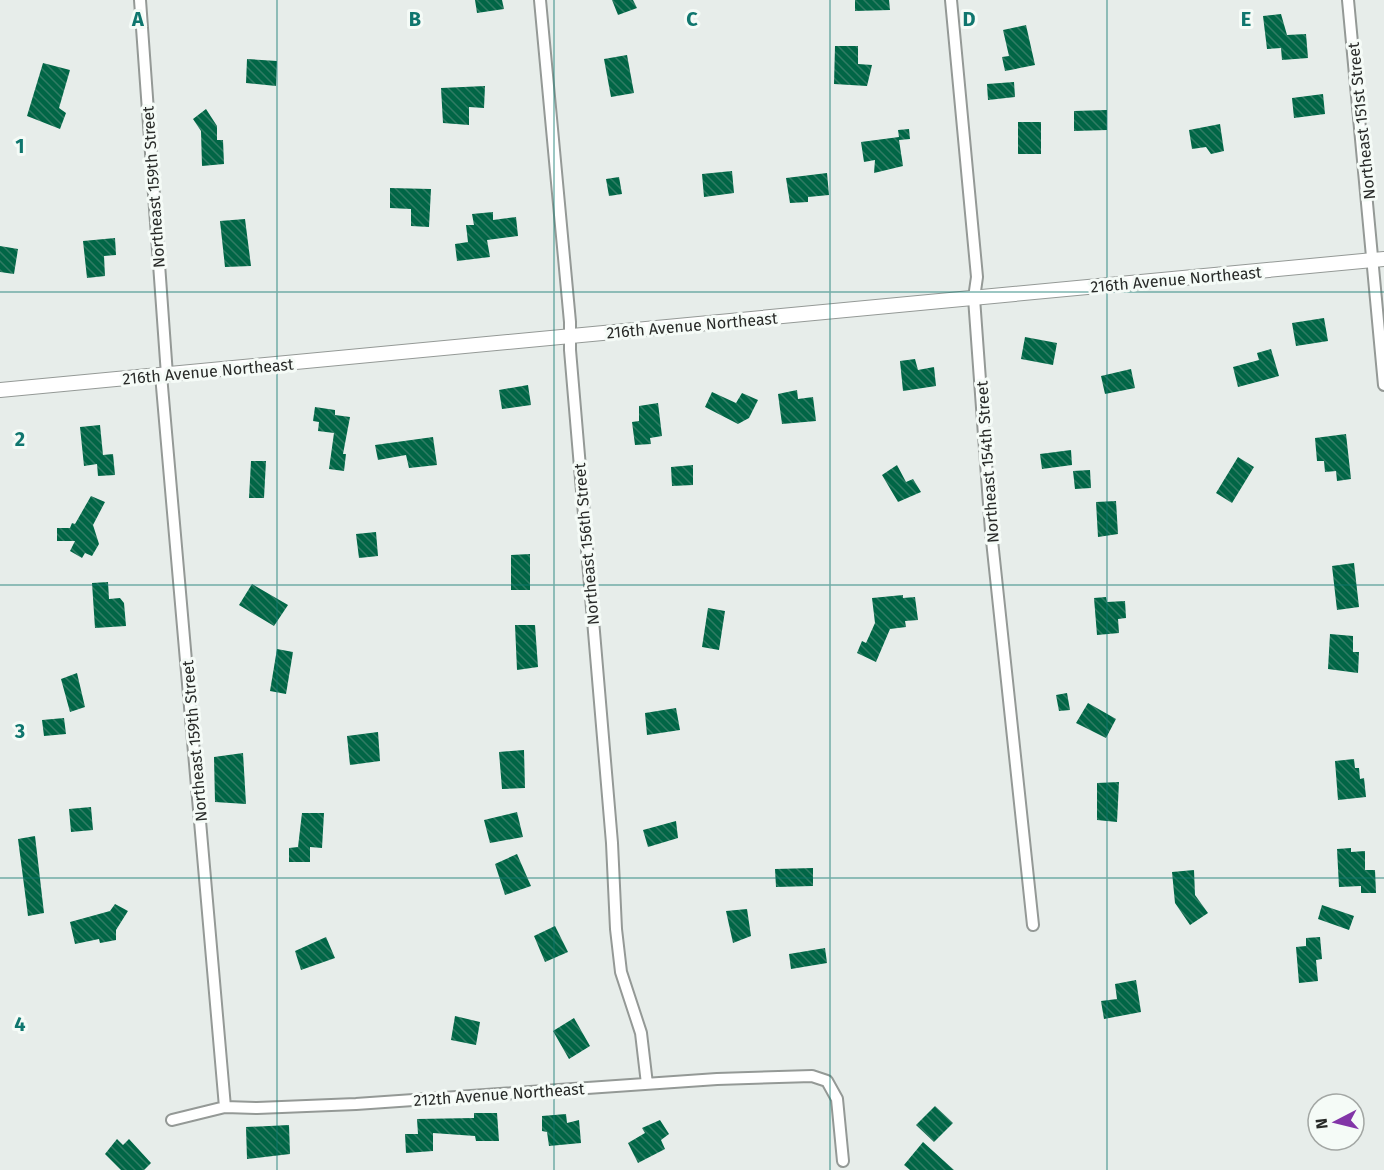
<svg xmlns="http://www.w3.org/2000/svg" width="1384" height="1170" font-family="'Fira Sans',sans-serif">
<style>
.building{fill:url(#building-back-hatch)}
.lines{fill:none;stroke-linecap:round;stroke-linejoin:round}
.minor-casing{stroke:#949996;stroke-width:14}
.tertiary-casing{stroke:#949996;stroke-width:16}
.minor{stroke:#fff;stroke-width:10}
.tertiary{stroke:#fff;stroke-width:14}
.grid{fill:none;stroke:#0f766e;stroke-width:1.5;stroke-opacity:0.55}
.labels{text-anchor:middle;stroke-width:6;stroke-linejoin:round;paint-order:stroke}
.street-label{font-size:16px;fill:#282a28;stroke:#f5fbf7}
.grid-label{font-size:20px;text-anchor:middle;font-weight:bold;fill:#0f766e;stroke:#f5fbf7;stroke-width:6;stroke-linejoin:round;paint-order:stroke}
</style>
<defs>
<pattern id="building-back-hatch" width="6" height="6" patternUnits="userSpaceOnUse" patternTransform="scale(1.5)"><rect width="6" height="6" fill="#016646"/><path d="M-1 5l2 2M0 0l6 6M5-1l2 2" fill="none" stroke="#307c64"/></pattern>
</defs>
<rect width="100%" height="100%" fill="#e7edea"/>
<path class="building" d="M475 0H502L504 9 477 13Z
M612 0H633L637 8 618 15Z
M855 0H889L890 10 855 11Z
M1281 14 1287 35 1306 34 1308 58 1282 60 1281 48 1267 49 1263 16Z
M1026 25 1035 65 1005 71 1002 57 1009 56 1003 30Z
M835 46H858V64L872 65 867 86 834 84Z
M627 55 634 93 611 97 604 59Z
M247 59 277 61 276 86 246 83Z
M43 63 70 70 59 108 66 113 60 129 27 116Z
M1014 82 1015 97 988 100 987 84Z
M485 86 484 108 469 107V125L443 123 441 88Z
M1323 94 1325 114 1294 118 1292 98Z
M206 109 217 126V140H223L224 164 202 166 201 131 193 119Z
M1107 110V130L1074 131V111Z
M1018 122H1041V154H1018Z
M1220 124 1224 151 1211 154 1206 147 1192 149 1189 130Z
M909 129 910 139 899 140 903 166 874 173 875 160 864 162 861 142 899 137 898 130Z
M732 171 734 193 704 197 702 174Z
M827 173 829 195 808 197V202L790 203 786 178Z
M619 177 622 194 609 196 606 179Z
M390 188 431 189 429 227 411 226V209L390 208Z
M493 212V220L516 217 518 236 487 240 490 257 457 261 455 244 468 242 466 225H474L472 214Z
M245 219 251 266 225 267 220 221Z
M115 238 116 255 104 256 105 276 87 278 83 241Z
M0 246 18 249 14 274 0 272Z
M1324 318 1328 341 1296 346 1292 323Z
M1025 337 1057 343 1053 365 1021 359Z
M1271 349 1279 376 1238 387 1233 367 1259 360 1257 353Z
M915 359 918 370 934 367 936 386 903 391 900 361Z
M1131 369 1135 388 1105 394 1101 376Z
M528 385 531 405 502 409 499 390Z
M797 390 798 399 813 397 816 421 782 424 778 394Z
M712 392 736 403 742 393 758 400 749 418 738 424 705 407Z
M658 403 662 436 650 438 651 444 635 445 632 422 639 421V406Z
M315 407 335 410V415L350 417 343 454H346L344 471 329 469 334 433 318 431 319 422 313 421Z
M100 425 103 455 113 454 115 475 98 476 97 464 84 466 80 427Z
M1346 434 1351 479 1337 481 1336 471 1325 472 1324 461H1317L1315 438Z
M433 437 437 465 409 468 406 455 378 460 375 445Z
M1071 450 1072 465 1042 469 1040 454Z
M1238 457 1254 467 1232 503 1216 493Z
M251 461H266L264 498H249Z
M693 465V485L672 486 671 467Z
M897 465 906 482 913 479 921 492 898 502 882 475Z
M1090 470 1091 488 1075 489 1073 471Z
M91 496 105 502 93 525 99 544 92 556 85 553 82 558 70 551 75 541H57V528H70L72 523 75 524Z
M1116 501 1118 534 1098 537 1096 502Z
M376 532 378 556 359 558 356 534Z
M530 554V590H511V555Z
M1354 563 1359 607 1337 610 1332 566Z
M108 582 109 599 120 598 124 603 126 626 95 628 92 583Z
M252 584 288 605 274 626 239 605Z
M903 595V598L915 597 918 620 905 621 906 627 890 629 876 662 857 653 862 641 866 643 875 623 872 598Z
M1106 597 1107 602 1125 601 1126 618 1118 619 1119 633 1097 635 1094 598Z
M708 608 725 611 719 650 702 647Z
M515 625H535L538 667 517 670Z
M1330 634 1353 636V652H1359L1358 673 1328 669Z
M277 649 293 652 286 694 270 691Z
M77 673 85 707 70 712 61 679Z
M1067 693 1070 710 1059 711 1056 695Z
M1088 703 1116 719 1106 738 1076 723Z
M676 708 680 730 647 735 645 713Z
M64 718 66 734 44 736 42 720Z
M378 732 380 761 350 765 347 736Z
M524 750 525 788 502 789 499 752Z
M243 753 246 804 215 802 214 757Z
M1354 759 1355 768H1359L1360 779 1364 778 1366 797 1338 800 1335 761Z
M1119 782 1117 822 1097 820V783Z
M91 807 93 830 71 832 69 809Z
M517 812 523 837 490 843 484 820Z
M302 813H324L322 848 310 847V862H289V848L298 847Z
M676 821 678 838 648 847 643 830Z
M35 836 44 913 28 916 18 839Z
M1351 848V852L1365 851V870H1375L1376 893H1361V886L1339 887 1337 849Z
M517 854 531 886 505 895 495 864Z
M813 868V886L776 887 775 869Z
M1194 870 1195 895 1208 913 1190 925 1175 903 1172 872Z
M115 904 128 911 116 930V940L100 943 99 939 75 944 70 922 110 911Z
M1322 905 1354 916 1349 930 1318 919Z
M747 909 751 936 733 943 726 911Z
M555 926 568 952 545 962 534 936Z
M326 937 335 958 301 970 295 951Z
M1320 937 1322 959 1316 960 1318 981 1299 983 1296 947 1306 946V938Z
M825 948 827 963 791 969 789 954Z
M1136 980 1141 1012 1104 1019 1101 1001 1117 999 1115 984Z
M455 1016 480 1022 476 1045 451 1040Z
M574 1018 590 1046 569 1059 553 1031Z
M935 1106 953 1123 934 1142 916 1125Z
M474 1113H497L499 1141H476L475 1136 433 1133V1151L406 1153 405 1134H418L417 1119 474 1118Z
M566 1114 567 1123 579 1120 581 1143 549 1146 547 1132 542 1131V1116Z
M660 1120 669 1134 661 1140 665 1149 638 1163 628 1143 645 1133 642 1128Z
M289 1125 290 1154 247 1159 246 1127Z
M117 1139 123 1145 129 1139 151 1163 144 1170H121L105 1154Z
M923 1142 954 1170H910L904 1165Z"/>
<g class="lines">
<defs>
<path id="minor" d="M140 0 167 375
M540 0 570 322V350L612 843 616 929 621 972 641 1033 647 1084
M951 0 977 277 974 298 991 531 1033 925
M1348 0 1384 385
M161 375 225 1107
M172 1120 225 1107 257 1108 356 1104 717 1079 812 1076 827 1081 837 1099 843 1161"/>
<path id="tertiary" d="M0 390 1384 259"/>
</defs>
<use href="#minor" class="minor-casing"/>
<use href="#tertiary" class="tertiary-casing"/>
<use href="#minor" class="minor"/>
<use href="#tertiary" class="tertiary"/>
</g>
<path class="grid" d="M277 0V1170M554 0V1170M830 0V1170M1107 0V1170M0 292H1384M0 585H1384M0 878H1384"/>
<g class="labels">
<g class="street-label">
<text transform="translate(1361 121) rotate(-96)" y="6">Northeast 151st Street</text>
<text transform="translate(153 187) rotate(-94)" y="6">Northeast 159th Street</text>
<text transform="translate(1176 279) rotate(-5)" y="6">216th Avenue Northeast</text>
<text transform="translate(692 325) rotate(-5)" y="6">216th Avenue Northeast</text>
<text transform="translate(208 371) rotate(-5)" y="6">216th Avenue Northeast</text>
<text transform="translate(987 462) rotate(-94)" y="6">Northeast 154th Street</text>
<text transform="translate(586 544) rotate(-95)" y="6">Northeast 156th Street</text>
<text transform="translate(194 741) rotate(-95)" y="6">Northeast 159th Street</text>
<text transform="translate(499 1094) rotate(-4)" y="6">212th Avenue Northeast</text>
</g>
</g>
<g class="grid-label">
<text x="138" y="26">A</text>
<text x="415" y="26">B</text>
<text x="692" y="26">C</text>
<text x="969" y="26">D</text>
<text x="1246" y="26">E</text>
<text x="20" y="153">1</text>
<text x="20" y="446">2</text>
<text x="20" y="738">3</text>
<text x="20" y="1031">4</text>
</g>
<g transform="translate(1336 1122) rotate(263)"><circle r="28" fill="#f5fbf7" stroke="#a3a7a4" stroke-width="1.5"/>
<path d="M0-4.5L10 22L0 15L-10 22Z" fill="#8235a7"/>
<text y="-9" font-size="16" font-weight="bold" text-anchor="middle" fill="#282a28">N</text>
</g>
</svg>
